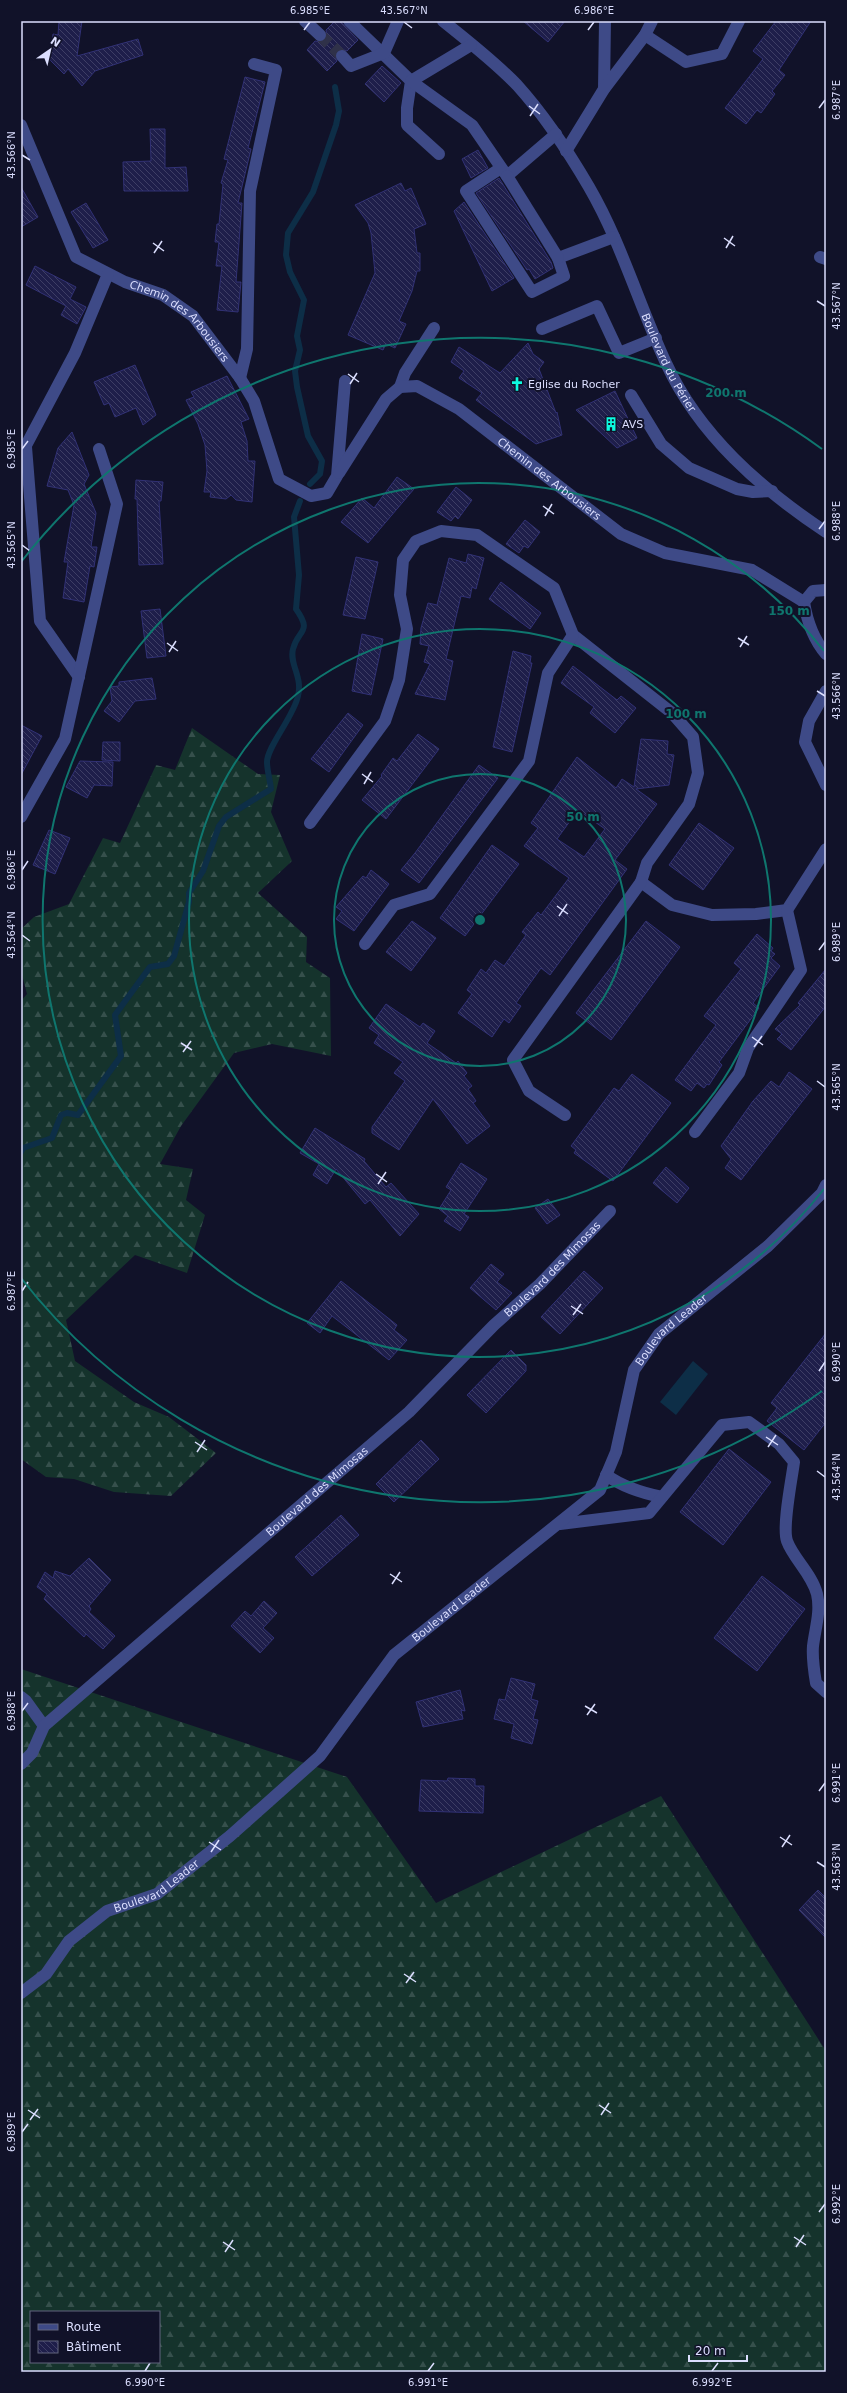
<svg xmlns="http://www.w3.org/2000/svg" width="847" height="2393" font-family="'DejaVu Sans',sans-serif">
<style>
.forest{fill:url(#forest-firs);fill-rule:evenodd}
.water{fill:#0d2e47}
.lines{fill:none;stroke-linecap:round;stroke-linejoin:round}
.stream{stroke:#0d2e47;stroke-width:6}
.building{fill:url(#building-back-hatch);stroke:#313175;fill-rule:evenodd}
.minor-tunnel{stroke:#2f3149;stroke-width:12;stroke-dasharray:12 6;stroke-linecap:butt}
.minor{stroke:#3e4a87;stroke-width:12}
.ticks{fill:none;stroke:#dbdefe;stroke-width:1.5}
.ring{fill:none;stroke:#0f766e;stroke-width:2}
.labels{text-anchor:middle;stroke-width:4;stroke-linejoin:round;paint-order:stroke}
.street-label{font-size:11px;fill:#dbdefe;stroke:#111229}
.poi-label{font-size:11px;fill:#dbdefe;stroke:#111229;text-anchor:start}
.centre{fill:#0f766e;stroke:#111229;stroke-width:2}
.ring-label{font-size:12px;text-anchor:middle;font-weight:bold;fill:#0f766e;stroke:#111229;stroke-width:4;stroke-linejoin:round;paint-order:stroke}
.neatline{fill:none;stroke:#dbdefe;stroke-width:1.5}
.ticks-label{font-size:10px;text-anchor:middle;fill:#dbdefe}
</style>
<defs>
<pattern id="forest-firs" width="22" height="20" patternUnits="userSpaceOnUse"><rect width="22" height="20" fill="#15332c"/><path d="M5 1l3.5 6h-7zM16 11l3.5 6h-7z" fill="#36504c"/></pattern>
<pattern id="building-back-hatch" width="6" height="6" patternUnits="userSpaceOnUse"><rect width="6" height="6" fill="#1e1e4a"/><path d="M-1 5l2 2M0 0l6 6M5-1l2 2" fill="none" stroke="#3e3e65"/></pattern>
</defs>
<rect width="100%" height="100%" fill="#111229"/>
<path class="forest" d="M192 728 258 774 280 775 271 812 292 861 258 893 307 937 306 962 330 978 331 1056 272 1044 234 1053 181 1126 160 1164 193 1169 186 1200 205 1215 187 1273 135 1255 66 1320 75 1361 134 1402 169 1417 216 1453 171 1496 114 1492 74 1479 46 1477 21 1459V1001L27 994 21 971V929L34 917 69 904 103 838 120 843 156 765 175 770Z
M21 1669 347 1777 436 1903 661 1796 826 2051V2372H21ZM31 2312H159V2362H31Z"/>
<path class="water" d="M693 1361 708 1374 676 1415 660 1402Z"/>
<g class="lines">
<path class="stream" d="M310 484 320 474 322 461 308 436 297 387 295 371 300 350 297 336 304 300 290 272 286 255 288 233 313 192 336 125 339 111 335 87
M21 1152 23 1148 52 1138 61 1115 67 1113 78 1115 121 1056 115 1015 150 967 168 964 174 956 189 902V893L203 871 219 826 226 817 271 789C270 780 267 770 267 762 267 747 294 716 298 696 303 677 289 664 293 649 298 629 313 633 296 609L299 575 294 517 300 501"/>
</g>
<path class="building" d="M59 21H82L77 56 138 39 143 55 95 71 82 86 68 69 64 74 50 60 53 34 58 35Z
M335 21H340L358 40 347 51 341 49 337 51 335 57 337 61 327 71 307 50 315 41 322 42 325 40 327 36 326 30Z
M523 21H565L548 42Z
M776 21H811L779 70 785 75 772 91 775 94 761 113 757 110 746 124 725 108 763 59 753 51Z
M382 66 401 83 384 102 365 84Z
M245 77 265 82 248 148 251 149 238 203H242L236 282H241L238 312 217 310 222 266H216L219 242H215L217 224H219L223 184 221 183 228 160 224 159Z
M150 129H165V168L186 167 188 191H124L123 162 151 161Z
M478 150 488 168 471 178 462 159Z
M499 178 551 262 553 268 535 279 529 269 527 270 476 193Z
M401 183 405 191 411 188 426 224 414 229 417 253H420V271H417L412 291 399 321 406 324 395 348 386 344 383 350 348 335 375 273 371 233 368 223 355 205Z
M21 187 38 217 21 227Z
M464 202 514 278 492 291 454 211Z
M86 203 108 240 93 248 71 212Z
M35 266 76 287 70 299 86 307 77 324 61 315 66 306 26 285Z
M528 343 533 354 544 362 539 369 556 413 557 412 562 435 536 444 476 400 482 393 459 378 464 371 451 362 459 347 500 373Z
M135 365 156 415 143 425 136 408 115 417 109 403 104 405 94 382Z
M227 376 249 419 241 422 247 441 248 461H255L252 502 236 500 231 495 226 499 210 497 211 492H204L207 471 205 445 198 424 186 400 194 397 191 392Z
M615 391 637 438 617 448 576 410Z
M72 432 89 475 84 484 96 513 91 547H97L94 567 90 566 84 602 63 598 68 562H64L74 505 68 490 47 486 58 448Z
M397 477 414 489 368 543 341 522 362 498 374 508Z
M136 480 163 482 161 501H159L163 564 139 565 137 499H135Z
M456 487 472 500 458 519 455 516 451 521 437 512Z
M525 520 540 532 528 548 524 546 519 553 506 544Z
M468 554 484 558 476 589 472 587 470 598 461 596 446 659 453 661 445 700 415 694 430 664 424 662 429 646 420 644 421 628 428 603 437 605 449 558 466 563Z
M356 557 378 562 365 619 343 615Z
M501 582 541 613 530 629 489 599Z
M160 609 166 656 147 658 141 611Z
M362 634 383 639 371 695 352 691Z
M513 651 531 656 530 663H532L512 752 493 747Z
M573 666 617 700 621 696 636 708 615 733 590 713 594 707 561 683Z
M152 678 156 699 135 701 119 722 104 711 112 701 110 687 119 686V682Z
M348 713 363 725 329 772 311 759Z
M21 725 42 736 21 775Z
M418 734 439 749 386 819 362 800 382 776 381 775 393 758 397 761Z
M641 739 668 741 667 754 674 755 669 785 636 789 657 804 615 860 627 869 550 975 541 968 516 1003 521 1006 509 1023 504 1019 492 1037 458 1013 472 994 467 990 481 969 486 973 495 960 504 966 526 935 522 932 538 912 541 915 569 878 524 846 538 828 531 823 577 757 616 788 622 779 634 787ZM578 810 605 829 584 857 557 839Z
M103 742H120V761L102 760Z
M80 761 113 762 112 786 94 785 87 798 66 787Z
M479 765 498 778 419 883 401 870 415 853Z
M699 823 734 848 703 890 669 865Z
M49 830 70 838 55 874 33 865Z
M492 845 519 864 465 936 440 918Z
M371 870 389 884 354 931 336 919 342 911 336 907 363 876 366 878Z
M412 921 436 938 411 971 386 952Z
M646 921 680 947 611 1040 576 1013Z
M757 934 773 948 771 951 775 954 771 958 780 966 753 1003 759 1008 719 1062 722 1065 709 1085 707 1084 704 1088 697 1083 691 1091 675 1080 716 1025 704 1016 741 969 734 963Z
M826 969V1006L791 1050 777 1039 782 1034 775 1029 800 1005 798 1003Z
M386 1004 420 1027 423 1023 435 1031 427 1043 456 1063 458 1061 467 1073 464 1076 472 1086 468 1089 476 1101 473 1103 490 1126 467 1144 433 1099 399 1150 372 1133V1127L405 1081 394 1073 403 1062 374 1043 379 1035 369 1028Z
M789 1072 812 1089 741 1180 725 1168 731 1159 721 1146 753 1101 771 1081 779 1087Z
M632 1074 671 1103 613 1181 574 1153 576 1150 571 1146 614 1088 619 1091Z
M315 1128 365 1159 364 1161 386 1187 391 1183 419 1214 400 1236 370 1200 365 1204 336 1169 327 1184 313 1175 319 1164 300 1153Z
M461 1163 487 1179 464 1214 469 1217 460 1231 444 1221 448 1216 439 1209 451 1190 446 1187Z
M666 1167 689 1188 677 1203 653 1183Z
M548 1199 560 1215 547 1224 535 1208Z
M491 1264 504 1274 497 1282 512 1293 496 1310 470 1288Z
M584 1271 603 1288 560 1334 541 1317Z
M341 1281 397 1325 394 1330 407 1340 389 1360 332 1316 320 1333 307 1323Z
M826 1333V1422L804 1450 767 1421 777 1408 771 1403Z
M511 1350 526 1365V1371L486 1413 467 1395Z
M421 1440 439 1459 394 1502 376 1484Z
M729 1449 771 1482 723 1545 680 1512Z
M341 1515 359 1535 312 1576 295 1557Z
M89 1558 111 1580 89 1606 91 1609 89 1612 115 1636 103 1649 86 1634 84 1637 46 1601 44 1599 47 1594 37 1587 45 1572 53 1578 55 1571 70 1576Z
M762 1576 805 1609 757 1671 714 1638Z
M264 1601 277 1613 263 1628 274 1638 260 1653 231 1626 245 1611 251 1616Z
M511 1678 535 1684 531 1699 538 1701 533 1719 538 1720 532 1744 511 1738 514 1724 494 1719 499 1699 505 1700Z
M460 1690 465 1711 461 1710 463 1719 423 1727 416 1702Z
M448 1778 475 1779V1786H484L483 1813 419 1811 421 1780 447 1781Z
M818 1890 826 1898V1938L799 1910Z"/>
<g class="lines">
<path class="minor-tunnel" d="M320 35 342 56"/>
<g class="minor">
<path d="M305 21 320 35"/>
<path d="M349 21 411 81 407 108V125L439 154"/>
<path id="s1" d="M443 21C468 41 495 62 517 85 545 116 568 151 589 187 621 242 639 305 666 363 699 435 761 489 826 532"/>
<path d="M645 35 686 62 722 54 739 21"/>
<path d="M471 45 411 81 472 125 507 176 556 134"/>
<path d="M342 56 351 66 384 53 398 21"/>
<path d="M604 89 605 21"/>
<path id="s2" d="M21 125 76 257 125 282 163 295 193 316 240 378 254 401 279 479 311 496 327 493 337 476 345 381"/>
<path d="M566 151 604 89 645 35 652 21"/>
<path d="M501 168 466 191 532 292 564 276 558 258 614 237"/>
<path d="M507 176 558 258"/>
<path d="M820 257 826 259"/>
<path d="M542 329 597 306 619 353 656 338"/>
<path d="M240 378 247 349 250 191 276 70 254 64"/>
<path d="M400 387 405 373 434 328"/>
<path d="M631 395 661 444 689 468 737 489 753 492 772 491"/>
<path d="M26 447 40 621 79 677"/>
<path d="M22 453 75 353 108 274"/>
<path id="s3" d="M339 473 386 399 400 387 417 386 459 409 621 534 665 553 752 570 804 602"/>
<path d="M826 590 813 591 804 602C807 621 814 640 826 654"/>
<path d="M826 691 809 721 805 742 826 785"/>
<path d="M21 817 65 739 117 504 99 449"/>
<path d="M310 823 385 721 399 680 407 629 400 595 403 560 416 541 441 531 477 535 554 588 573 635 672 713 693 737 698 773 689 804 647 863 641 882 672 905 712 915 756 914 787 910 826 849"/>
<path d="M365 944 394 905 430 894 529 761 548 673 573 635"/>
<path d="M565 1115 529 1091 513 1060 641 882"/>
<path d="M695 1132 739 1073 748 1048 801 970 787 910"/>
<path d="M606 1475C623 1487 642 1493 662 1497"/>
<path d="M560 1524 649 1513 722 1425 749 1422 779 1444 794 1462C792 1478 782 1527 787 1541 793 1558 812 1574 817 1594 821 1612 815 1629 813 1646 812 1658 814 1671 816 1683L826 1692"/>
<path d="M21 1697 26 1701 44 1726"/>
<path id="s4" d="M21 1764 32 1753 44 1726 409 1412 494 1325 540 1284 610 1211"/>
<path id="s5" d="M21 1993 46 1974 69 1941 107 1911 157 1894 230 1836 320 1756 394 1655 600 1490 616 1452 634 1370 659 1334 768 1246 822 1193 826 1185"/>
</g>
</g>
<path class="ticks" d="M404 22 412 28M304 30 310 22M588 30 594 22M529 106 540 114M819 108 825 100M530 116 538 104M22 155 30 160M724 238 735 246M153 243 164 251M726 248 733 236M154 253 162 241M817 301 825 306M348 374 359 382M350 384 357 373M22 449 28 441M543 506 554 514M545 516 552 504M819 529 825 521M22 545 30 551M738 638 749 645M167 643 178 651M740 647 747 636M169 652 176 641M817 691 825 696M362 774 373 782M364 784 371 772M22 870 28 861M557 906 568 914M559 916 567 904M22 935 30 941M819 950 825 942M752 1037 763 1045M181 1043 192 1050M754 1047 762 1036M183 1052 191 1041M817 1081 825 1087M376 1174 387 1182M378 1184 386 1172M22 1291 28 1282M571 1306 583 1314M573 1315 581 1304M819 1371 825 1362M766 1437 778 1445M195 1442 207 1450M768 1447 776 1435M197 1452 205 1440M817 1471 825 1477M390 1574 402 1582M392 1584 400 1572M585 1706 597 1713M22 1711 28 1703M587 1715 595 1704M819 1791 825 1783M780 1837 792 1845M209 1842 221 1850M782 1847 790 1835M211 1852 219 1840M817 1862 825 1867M404 1974 416 1982M406 1983 414 1972M599 2105 611 2113M28 2110 40 2118M601 2115 609 2103M30 2120 38 2109M22 2132 28 2124M819 2212 825 2204M794 2237 806 2245M223 2242 235 2250M796 2247 804 2235M225 2252 233 2240M145 2371 150 2363M428 2371 434 2363M712 2371 718 2363"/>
<g class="ring">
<circle cx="480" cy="920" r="146"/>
<circle cx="480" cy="920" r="291"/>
<path d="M824 1189A437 437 0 1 1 824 651"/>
<path d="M822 1391A582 582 0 0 1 21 1278M21 562A582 582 0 0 1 822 449"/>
</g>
<defs>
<symbol id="church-bare" viewBox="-9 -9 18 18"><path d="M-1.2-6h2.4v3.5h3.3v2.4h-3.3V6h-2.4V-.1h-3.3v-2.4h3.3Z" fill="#0df8df" stroke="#111229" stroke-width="2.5" paint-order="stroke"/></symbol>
<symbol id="building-bare" viewBox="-9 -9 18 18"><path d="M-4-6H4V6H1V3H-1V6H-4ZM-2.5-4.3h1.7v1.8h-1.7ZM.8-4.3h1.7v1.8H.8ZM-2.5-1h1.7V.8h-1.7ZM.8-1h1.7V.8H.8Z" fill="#0df8df" stroke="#111229" stroke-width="2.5" paint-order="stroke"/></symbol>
</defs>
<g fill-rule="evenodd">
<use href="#church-bare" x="507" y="374" width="20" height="20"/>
<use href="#building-bare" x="601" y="414" width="20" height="20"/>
</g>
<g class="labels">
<g class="street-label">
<text dy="4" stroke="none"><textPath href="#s2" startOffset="267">Chemin des Arbousiers</textPath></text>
<text dy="4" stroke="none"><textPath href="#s1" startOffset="416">Boulevard du Périer</textPath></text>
<text dy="4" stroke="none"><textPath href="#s3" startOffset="285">Chemin des Arbousiers</textPath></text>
<text dy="4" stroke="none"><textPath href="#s4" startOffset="729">Boulevard des Mimosas</textPath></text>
<text dy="4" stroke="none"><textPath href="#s5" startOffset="956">Boulevard Leader</textPath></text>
<text dy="4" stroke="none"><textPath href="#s4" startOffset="405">Boulevard des Mimosas</textPath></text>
<text dy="4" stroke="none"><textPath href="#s5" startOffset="585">Boulevard Leader</textPath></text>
<text dy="4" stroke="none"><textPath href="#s5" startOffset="176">Boulevard Leader</textPath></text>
</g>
<g class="poi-label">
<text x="528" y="388">Eglise du Rocher</text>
<text x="622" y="428">AVS</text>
</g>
</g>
<circle cx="480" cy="920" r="6" class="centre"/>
<g class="ring-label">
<text x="726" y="397">200 m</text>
<text x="789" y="615">150 m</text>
<text x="686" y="718">100 m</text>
<text x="583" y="821">50 m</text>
</g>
<rect width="847" height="2393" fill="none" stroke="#111229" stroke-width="44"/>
<rect x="30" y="2311" width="130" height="52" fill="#111229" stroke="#62647e"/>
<rect x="38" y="2324" width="20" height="6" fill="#3e4a87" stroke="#62647e"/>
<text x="66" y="2331" font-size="12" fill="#dbdefe">Route</text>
<rect x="38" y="2341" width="20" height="12" fill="url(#building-back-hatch)" stroke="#62647e"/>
<text x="66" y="2351" font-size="12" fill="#dbdefe">Bâtiment</text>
<g transform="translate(50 50) rotate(34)" stroke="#111229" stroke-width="3" paint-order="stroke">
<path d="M0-3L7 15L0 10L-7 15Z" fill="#dbdefe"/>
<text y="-6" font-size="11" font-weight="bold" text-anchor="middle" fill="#dbdefe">N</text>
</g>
<path d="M689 2355v6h58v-6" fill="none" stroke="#dbdefe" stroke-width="2"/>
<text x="695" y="2355" font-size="12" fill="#dbdefe" stroke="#111229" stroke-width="3" paint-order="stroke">20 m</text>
<rect x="22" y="22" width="803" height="2349" class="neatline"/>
<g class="ticks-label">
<text x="310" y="14">6.985°E</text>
<text x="404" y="14">43.567°N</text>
<text x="594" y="14">6.986°E</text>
<text transform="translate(836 100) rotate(-90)" y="4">6.987°E</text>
<text transform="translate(11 155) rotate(-90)" y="4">43.566°N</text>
<text transform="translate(836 306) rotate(-90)" y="4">43.567°N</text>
<text transform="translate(11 449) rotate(-90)" y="4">6.985°E</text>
<text transform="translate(836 521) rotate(-90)" y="4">6.988°E</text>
<text transform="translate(11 545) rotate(-90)" y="4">43.565°N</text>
<text transform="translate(836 696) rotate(-90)" y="4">43.566°N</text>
<text transform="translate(11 870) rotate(-90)" y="4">6.986°E</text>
<text transform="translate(11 935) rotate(-90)" y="4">43.564°N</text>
<text transform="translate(836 942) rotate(-90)" y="4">6.989°E</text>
<text transform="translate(836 1087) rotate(-90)" y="4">43.565°N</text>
<text transform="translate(11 1291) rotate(-90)" y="4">6.987°E</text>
<text transform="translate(836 1362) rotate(-90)" y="4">6.990°E</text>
<text transform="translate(836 1477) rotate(-90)" y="4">43.564°N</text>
<text transform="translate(11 1711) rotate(-90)" y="4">6.988°E</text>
<text transform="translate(836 1783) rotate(-90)" y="4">6.991°E</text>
<text transform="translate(836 1867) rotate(-90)" y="4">43.563°N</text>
<text transform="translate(11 2132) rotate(-90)" y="4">6.989°E</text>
<text transform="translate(836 2204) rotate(-90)" y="4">6.992°E</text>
<text x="145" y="2386">6.990°E</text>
<text x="428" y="2386">6.991°E</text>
<text x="712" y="2386">6.992°E</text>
</g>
</svg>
